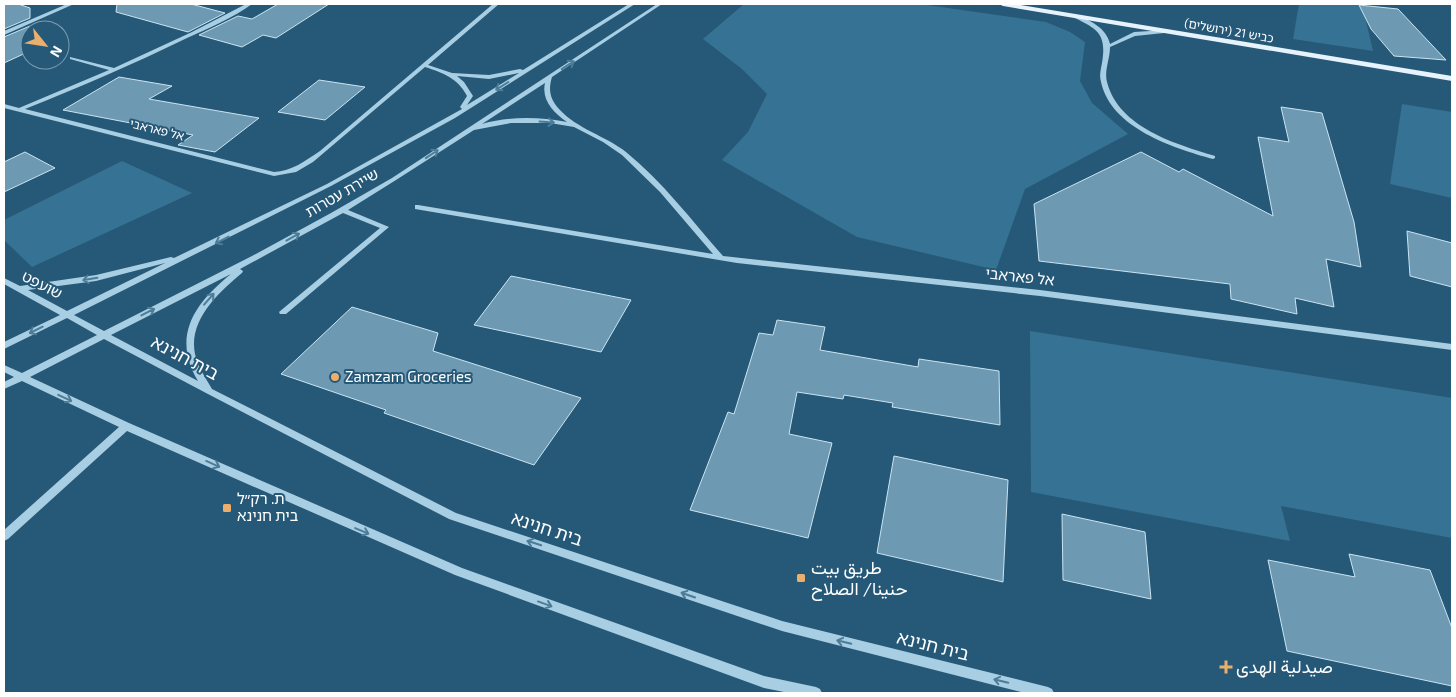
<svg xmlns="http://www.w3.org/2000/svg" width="1456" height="697" font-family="'Exo 2',Vazirmatn,'Noto Sans Hebrew',sans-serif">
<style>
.green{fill:#367293}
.building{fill:#6e99b2;stroke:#cae4f2}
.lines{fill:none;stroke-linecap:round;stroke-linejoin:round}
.minor{fill:#a8cee3;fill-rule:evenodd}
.major{fill:#e7f3fc;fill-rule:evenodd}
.oneway{stroke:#4d7c98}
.poi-dot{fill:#ebaf6d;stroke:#265978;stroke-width:2}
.labels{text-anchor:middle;stroke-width:4;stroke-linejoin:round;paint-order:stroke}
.far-street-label{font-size:12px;fill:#fff;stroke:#265978}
.street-label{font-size:15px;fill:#fff;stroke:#265978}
.poi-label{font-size:15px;fill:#fff;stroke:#265978;text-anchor:start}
.near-street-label{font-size:18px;fill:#fff;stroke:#265978}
.near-poi-label{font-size:18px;fill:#fff;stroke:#265978;text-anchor:start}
</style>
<rect width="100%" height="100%" fill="#265978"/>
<path class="green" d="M744 4H920L1046 22 1070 32 1085 42 1080 81 1092 103 1128 134 1025 189 996 270 857 237 722 160 748 132 767 94 742 69 703 39Z
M1299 4H1362L1373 51 1293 39Z
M1402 104 1452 112V198L1390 184Z
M122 161 192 193 32 267 4 240V220Z
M1030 331 1452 398V538L1281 506 1290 541 1031 492Z"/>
<path class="building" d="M4 4H18L30 8V18L4 29Z
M117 4H191L225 13 188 32 116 12Z
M278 4H329L276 38 263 35 242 47 199 35 238 16 252 19Z
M1359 5 1398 9 1446 60 1394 56 1371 29Z
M30 26V51L4 63V37Z
M119 77 172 86 149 99 259 118 215 152 178 145 193 135 63 110Z
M319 80 365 87 325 120 278 112Z
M1281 107 1322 113 1354 222 1361 267 1326 259 1334 307 1295 298 1297 314 1231 299 1230 284 1039 261 1034 204 1141 152 1179 172 1183 169 1273 216 1258 137 1289 142Z
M25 152 55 168 4 192V162Z
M1407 231 1452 243V287L1410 276Z
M511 276 631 300 601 352 474 325Z
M352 307 438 333 433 351 581 398 534 465 384 413 386 410 281 374Z
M777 320 825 327 820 350 918 367 919 359 999 371 1000 425 892 407 893 403 844 395 843 399 797 392 789 434 832 443 808 538 690 510 728 412 734 414 759 333 773 335Z
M894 456 1008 480 1003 582 877 553Z
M1062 514 1145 532 1151 599 1063 580Z
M1349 554 1430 570 1452 628V686L1287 651 1268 560 1355 577Z"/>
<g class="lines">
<path class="minor" d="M67 4H74L4 35V31Z
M246 4H252C235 17 207 29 187 38 134 64 80 87 25 109L274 172C292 171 305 161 320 151L493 4H499L428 65 452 73 489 75 520 69 523 70 629 4H635L455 118 331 186 74 315 104 331 252 256 331 213 392 178 657 4H662L552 77C548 90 550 99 559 109 577 129 606 136 626 152 663 182 692 221 723 256L1040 290 1452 344V350L1040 296 737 263 415 209V205H418L713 254 660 192 622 155 603 142 574 127 550 123H511L474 130 396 180 348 210 389 227 286 314H280L279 312 380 228 343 213 240 269 243 271 242 273C219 292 188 320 195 354 198 367 205 377 212 389L456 513 782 621 1048 687 1052 689 1054 693H1025L782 631 449 519 206 393 104 339 30 377 129 423 462 568 764 676 816 687 820 689 822 693H789L764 688 455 575 127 431 8 539 4 541V530L119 427 22 381 4 389V382L14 377 4 372V365L22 373 97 335 67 318 4 349V342L60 315 4 284V278L20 286 96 275 171 257 174 258 327 184 462 109 460 107 467 96C458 78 443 73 425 67L313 162 296 172 274 176 4 108V104L19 108 109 70 70 59V57L114 68 192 32ZM519 73 467 105 473 96 464 82 457 76 489 79ZM545 83C541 100 554 113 567 122 539 117 510 116 482 124ZM165 263 67 311 28 290 96 281ZM231 274C195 303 171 336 198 381L111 335Z
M1075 14C1089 20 1106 27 1110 44L1134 32 1166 30V32L1164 33 1135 36 1110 47C1110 59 1104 71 1107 82 1119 128 1176 144 1215 156V158L1213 159C1173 148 1111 128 1101 82 1099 75 1101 69 1102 63 1107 33 1097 29 1073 17V15Z"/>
<path class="major" d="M999 4H1015L1452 76V81L1003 6Z"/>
</g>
<defs><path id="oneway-shaft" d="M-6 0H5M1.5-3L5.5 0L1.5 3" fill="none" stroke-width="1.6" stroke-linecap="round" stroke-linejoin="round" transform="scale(1.25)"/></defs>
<g class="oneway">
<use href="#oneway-shaft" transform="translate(568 65) rotate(-33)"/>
<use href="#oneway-shaft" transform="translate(502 86) rotate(148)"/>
<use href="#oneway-shaft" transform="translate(547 122) rotate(4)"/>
<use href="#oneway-shaft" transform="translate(432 154) rotate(-34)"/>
<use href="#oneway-shaft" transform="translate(293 237) rotate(-29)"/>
<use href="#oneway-shaft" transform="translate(222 240) rotate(153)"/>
<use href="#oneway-shaft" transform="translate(90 279) rotate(170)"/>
<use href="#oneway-shaft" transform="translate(209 299) rotate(-49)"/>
<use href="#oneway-shaft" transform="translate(148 312) rotate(-27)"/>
<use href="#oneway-shaft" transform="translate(36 330) rotate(154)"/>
<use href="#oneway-shaft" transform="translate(65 398) rotate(25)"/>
<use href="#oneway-shaft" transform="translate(213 464) rotate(24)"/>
<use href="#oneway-shaft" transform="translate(362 531) rotate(23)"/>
<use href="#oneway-shaft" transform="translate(534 543) rotate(-162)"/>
<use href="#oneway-shaft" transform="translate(688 595) rotate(-161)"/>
<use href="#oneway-shaft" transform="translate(545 604) rotate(20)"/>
<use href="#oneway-shaft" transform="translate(844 642) rotate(-166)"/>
<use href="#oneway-shaft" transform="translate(1001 681) rotate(-166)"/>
</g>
<g class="poi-dot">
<circle cx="335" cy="377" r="5"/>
<rect x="222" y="503" width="10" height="10" rx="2.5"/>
<rect x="796" y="573" width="10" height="10" rx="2.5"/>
<path d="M1223.5 659.5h5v5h5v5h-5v5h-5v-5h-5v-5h5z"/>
</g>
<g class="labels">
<g class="far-street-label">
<text transform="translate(1229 31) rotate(10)" y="4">כביש 21 (ירושלים)</text>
<text transform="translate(157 130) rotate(14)" y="4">אל פאראבי</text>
</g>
<g class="street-label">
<text transform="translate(342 193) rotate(-30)" y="5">שיירת עטרות</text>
<text transform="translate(1020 277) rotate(6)" y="5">אל פאראבי</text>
<text transform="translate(42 285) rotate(27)" y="5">שועפט</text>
</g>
<g class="poi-label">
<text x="345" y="382">Zamzam Groceries</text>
<text x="237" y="504">ת. רק״ל<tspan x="237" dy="17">בית חנינא</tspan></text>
</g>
<g class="near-street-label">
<text transform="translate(185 358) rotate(28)" y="6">בית חנינא</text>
<text transform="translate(547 529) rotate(18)" y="6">בית חנינא</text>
<text transform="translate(933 646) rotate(14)" y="6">בית חנינא</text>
</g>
<g class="near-poi-label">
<text x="811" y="574">طريق بيت<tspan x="811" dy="21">حنينا/ الصلاح</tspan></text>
<text x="1236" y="673">صيدلية الهدى</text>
</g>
</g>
<rect width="1456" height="697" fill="none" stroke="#ffffff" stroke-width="10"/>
<g transform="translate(45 45) rotate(120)"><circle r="24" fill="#265978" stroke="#7d9bae"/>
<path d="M0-4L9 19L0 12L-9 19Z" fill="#ebaf6d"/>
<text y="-8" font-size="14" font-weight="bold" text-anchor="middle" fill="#ffffff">N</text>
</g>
</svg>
